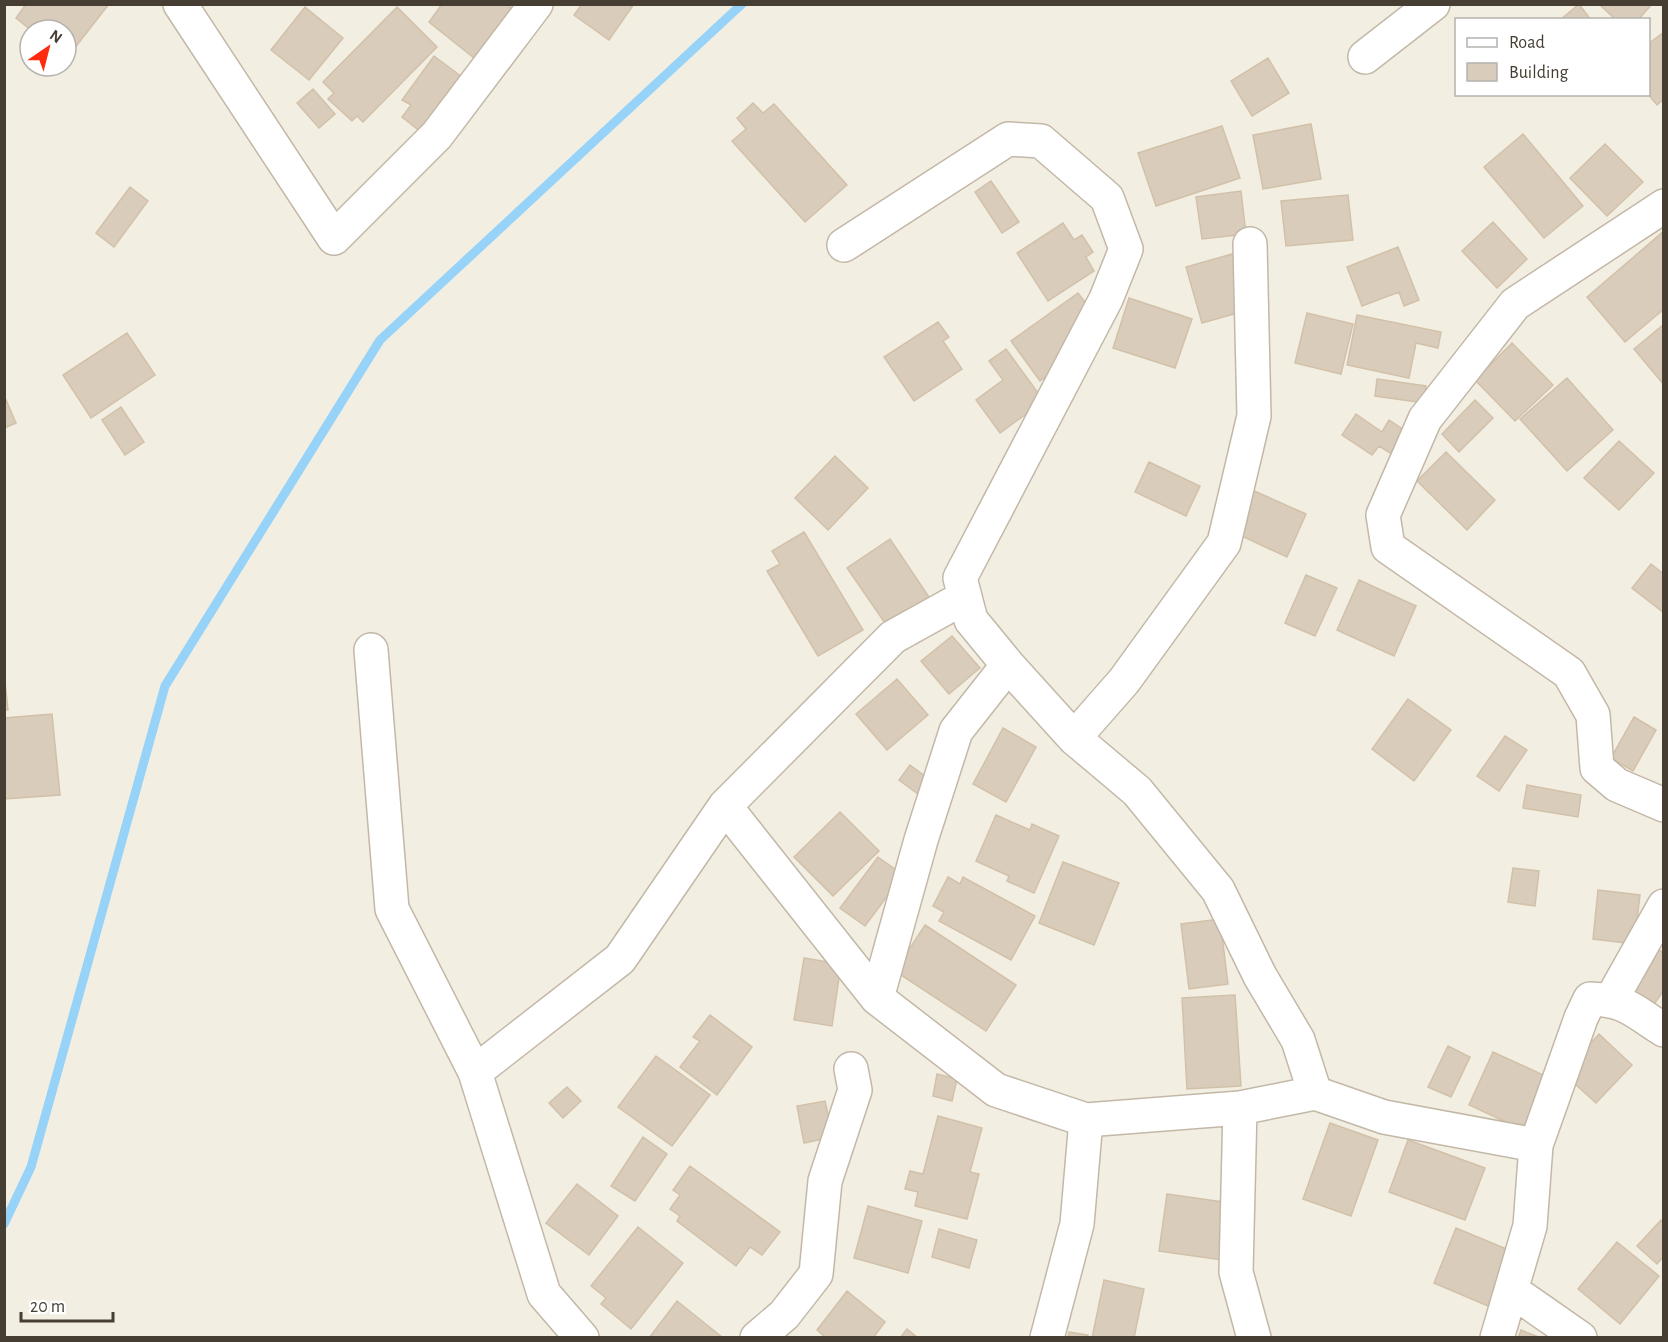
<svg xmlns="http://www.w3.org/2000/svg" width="1668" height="1342" font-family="'Alegreya Sans',sans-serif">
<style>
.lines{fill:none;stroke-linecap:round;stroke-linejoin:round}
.stream{stroke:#97d3f8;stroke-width:9}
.building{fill:#d9ccba;stroke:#d2c1a9;stroke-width:1.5}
.minor-casing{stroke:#c3b8a7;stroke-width:36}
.minor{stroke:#fff;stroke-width:33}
</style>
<rect width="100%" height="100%" fill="#f3eee2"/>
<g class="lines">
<path class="stream" d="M4 1224 31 1167 165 686 380 340 742 4"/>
</g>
<path class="building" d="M26 4H109L67 58 66 30H31L16 18Z
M442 4H507L513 10 474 58 429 22Z
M582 4H634L609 40 574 15Z
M1579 4 1591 20H1560Z
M1599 4H1652L1638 20H1616Z
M305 7 343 38 309 80 271 50Z
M397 7 437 47 363 122 357 116 352 121 328 99 334 93 323 82Z
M1664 32V99L1657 105 1648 94V44Z
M434 56 470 83 421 132 402 117 411 105 402 100Z
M1268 58 1289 93 1252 116 1231 81Z
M313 89 335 114 319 128 297 103Z
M753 103 763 113 774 104 847 185 805 222 732 141 746 129 737 118Z
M1311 124 1321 179 1263 189 1253 135Z
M1222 126 1240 178 1156 206 1138 153Z
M1523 134 1583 206 1544 238 1484 167Z
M1605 144 1643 182 1607 216 1570 178Z
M991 181 1019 222 1002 233 975 192Z
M130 187 148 201 114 247 96 233Z
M1241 191 1246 234 1202 239 1196 197Z
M1348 195 1353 240 1286 246 1281 201Z
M1493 222 1527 259 1497 288 1462 251Z
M1063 223 1074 240 1082 235 1093 252 1086 257 1094 271 1048 301 1017 253Z
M1664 231V309L1625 342 1587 297Z
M1398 247 1419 300 1404 306 1399 292 1362 306 1347 267Z
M1232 254 1248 310 1202 323 1186 267Z
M1078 293 1091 310 1070 359 1040 381 1011 341Z
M1129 298 1192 319 1175 368 1113 348Z
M1307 313 1353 324 1341 374 1295 363Z
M1357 315 1441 332 1438 348 1416 343 1409 378 1347 365Z
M938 322 949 337 943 341 962 369 914 401 884 357Z
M1664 324V385L1634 349Z
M127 333 155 375 91 418 63 375Z
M1512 343 1553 385 1515 421 1475 380Z
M1006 349 1044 401 1000 433 976 400 1003 380 989 361Z
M1567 378 1613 430 1567 471 1520 419Z
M1377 379 1426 386 1424 403 1375 396Z
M4 395 16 423 4 428Z
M1475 400 1493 418 1459 452 1442 434Z
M121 407 144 442 125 455 102 420Z
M1356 414 1382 432 1389 420 1410 434 1395 456 1379 446 1372 455 1342 435Z
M1619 441 1654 473 1619 510 1584 478Z
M1446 452 1495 500 1467 530 1417 481Z
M835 456 868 488 828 530 795 498Z
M1149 462 1200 486 1186 516 1135 492Z
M1252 490 1306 514 1287 557 1233 532Z
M804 532 863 630 818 656 767 571 780 564 772 551Z
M890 539 929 597 887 626 847 568Z
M1651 564 1664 574V613L1632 588Z
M1306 575 1337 588 1315 636 1285 623Z
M1359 580 1416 606 1394 656 1337 630Z
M952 636 980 668 949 694 921 661Z
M897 679 928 715 887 750 856 714Z
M5 682 8 710H4V683Z
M1408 699 1451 730 1414 781 1372 749Z
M52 714 60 795 4 799V718Z
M1634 717 1656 730 1633 771 1611 758Z
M1003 728 1036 747 1006 802 973 784Z
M1505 736 1527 750 1499 791 1477 776Z
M910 765 933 782 922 797 899 780Z
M1527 785 1581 795 1578 817 1523 808Z
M840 812 879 851 833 896 794 857Z
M996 815 1030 830 1032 824 1059 836 1034 893 1007 881 1009 876 976 861Z
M878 857 903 875 865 926 840 908Z
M1063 862 1119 883 1094 945 1039 923Z
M1513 868 1539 871 1535 906 1508 902Z
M948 877 960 884 963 877 1035 916 1011 960 939 921 944 912 933 906Z
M1598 890 1640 895 1634 944 1593 939Z
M1220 919 1228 984 1189 989 1181 924Z
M925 925 1016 985 986 1031 895 971Z
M1652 946 1664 953V990L1650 1010 1623 991Z
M804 958 841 964 832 1026 794 1020Z
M1235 995 1241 1086 1187 1089 1182 998Z
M710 1015 752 1047 717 1095 680 1067 700 1041 693 1037Z
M1599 1034 1632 1065 1596 1103 1563 1073Z
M1448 1046 1470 1057 1451 1097 1428 1087Z
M1493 1052 1552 1079 1527 1132 1469 1105Z
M656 1056 710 1095 672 1146 618 1107Z
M937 1074 957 1079 952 1101 933 1096Z
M567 1087 581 1101 563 1118 549 1103Z
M825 1101 833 1137 804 1143 797 1106Z
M938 1116 982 1128 970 1172 979 1174 967 1219 915 1206 918 1192 905 1189 910 1171 923 1174Z
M1330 1123 1378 1140 1351 1216 1303 1199Z
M643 1137 667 1154 635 1201 611 1186Z
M1408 1140 1485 1168 1465 1220 1389 1192Z
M690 1166 780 1232 762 1255 750 1247 736 1266 677 1221 680 1216 670 1209 680 1195 673 1190Z
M577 1184 618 1216 589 1255 546 1223Z
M1167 1194 1230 1203 1222 1260 1159 1251Z
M868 1206 922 1221 908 1273 854 1258Z
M1661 1220 1664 1223V1256L1657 1264 1637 1246Z
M638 1227 683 1263 631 1329 601 1304 606 1298 591 1286Z
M1456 1228 1511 1251 1488 1306 1434 1283Z
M939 1229 977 1240 969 1268 932 1257Z
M1617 1242 1659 1276 1620 1324 1578 1289Z
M1104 1280 1144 1289 1134 1338H1092Z
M847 1291 885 1322 873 1338H826L817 1330Z
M677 1301 722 1337V1338H649Z
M907 1329 918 1338H900Z
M1521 1330 1541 1338H1518Z
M1069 1332 1088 1335 1087 1338H1068Z"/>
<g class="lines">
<defs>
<path id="minor" d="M180 4 334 238 437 135 536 4
M1365 57 1433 4
M1664 206 1515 304 1425 419 1383 515 1388 547 1569 673 1593 715 1597 768 1617 785 1664 805
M844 245 1008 139 1041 141 1107 198 1126 249 1106 299 960 578 971 620 1008 665 1074 738 1137 791 1218 890 1260 976 1298 1040 1315 1093
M371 650 392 909 475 1072 544 1294 582 1338
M1074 738 1124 681 1224 543 1254 416 1250 244
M725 806 877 998 996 1090 1086 1120 1240 1108 1315 1093 1384 1117 1536 1145
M877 998 921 840 956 731 1008 665
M1611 1000 1664 906
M475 1072 620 959 725 806 893 637 965 597
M1240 1108 1236 1272 1254 1338
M1511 1290 1580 1338
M757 1338 784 1315 816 1274 825 1181 855 1090 851 1069
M1047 1338 1077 1224 1086 1120
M1497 1338 1530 1226 1536 1145 1581 1018 1590 999C1628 1000 1634 1012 1664 1030"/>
</defs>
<use href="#minor" class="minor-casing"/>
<use href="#minor" class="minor"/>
</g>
<rect width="1668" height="1342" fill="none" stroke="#463e32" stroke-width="12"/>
<rect x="1455" y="18" width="195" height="78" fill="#ffffff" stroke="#b5b2ad" stroke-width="1.5"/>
<rect x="1467" y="38" width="30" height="9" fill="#ffffff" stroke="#b5b2ad" stroke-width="1.5"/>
<text x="1509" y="48" font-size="18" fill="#463e32">Road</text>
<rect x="1467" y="63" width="30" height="18" fill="#d9ccba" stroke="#b5b2ad" stroke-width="1.5"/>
<text x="1509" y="78" font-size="18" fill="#463e32">Building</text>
<g transform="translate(48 48) rotate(35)"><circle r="28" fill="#ffffff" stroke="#b5b2ad" stroke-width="1.5"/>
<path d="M0-4.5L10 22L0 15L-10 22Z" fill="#ff2b0e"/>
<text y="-9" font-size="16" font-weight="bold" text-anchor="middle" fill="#463e32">N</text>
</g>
<path d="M21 1312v9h92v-9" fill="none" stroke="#463e32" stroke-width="3"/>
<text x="30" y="1312" font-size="18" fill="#463e32" stroke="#ffffff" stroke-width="4.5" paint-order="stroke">20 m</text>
</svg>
